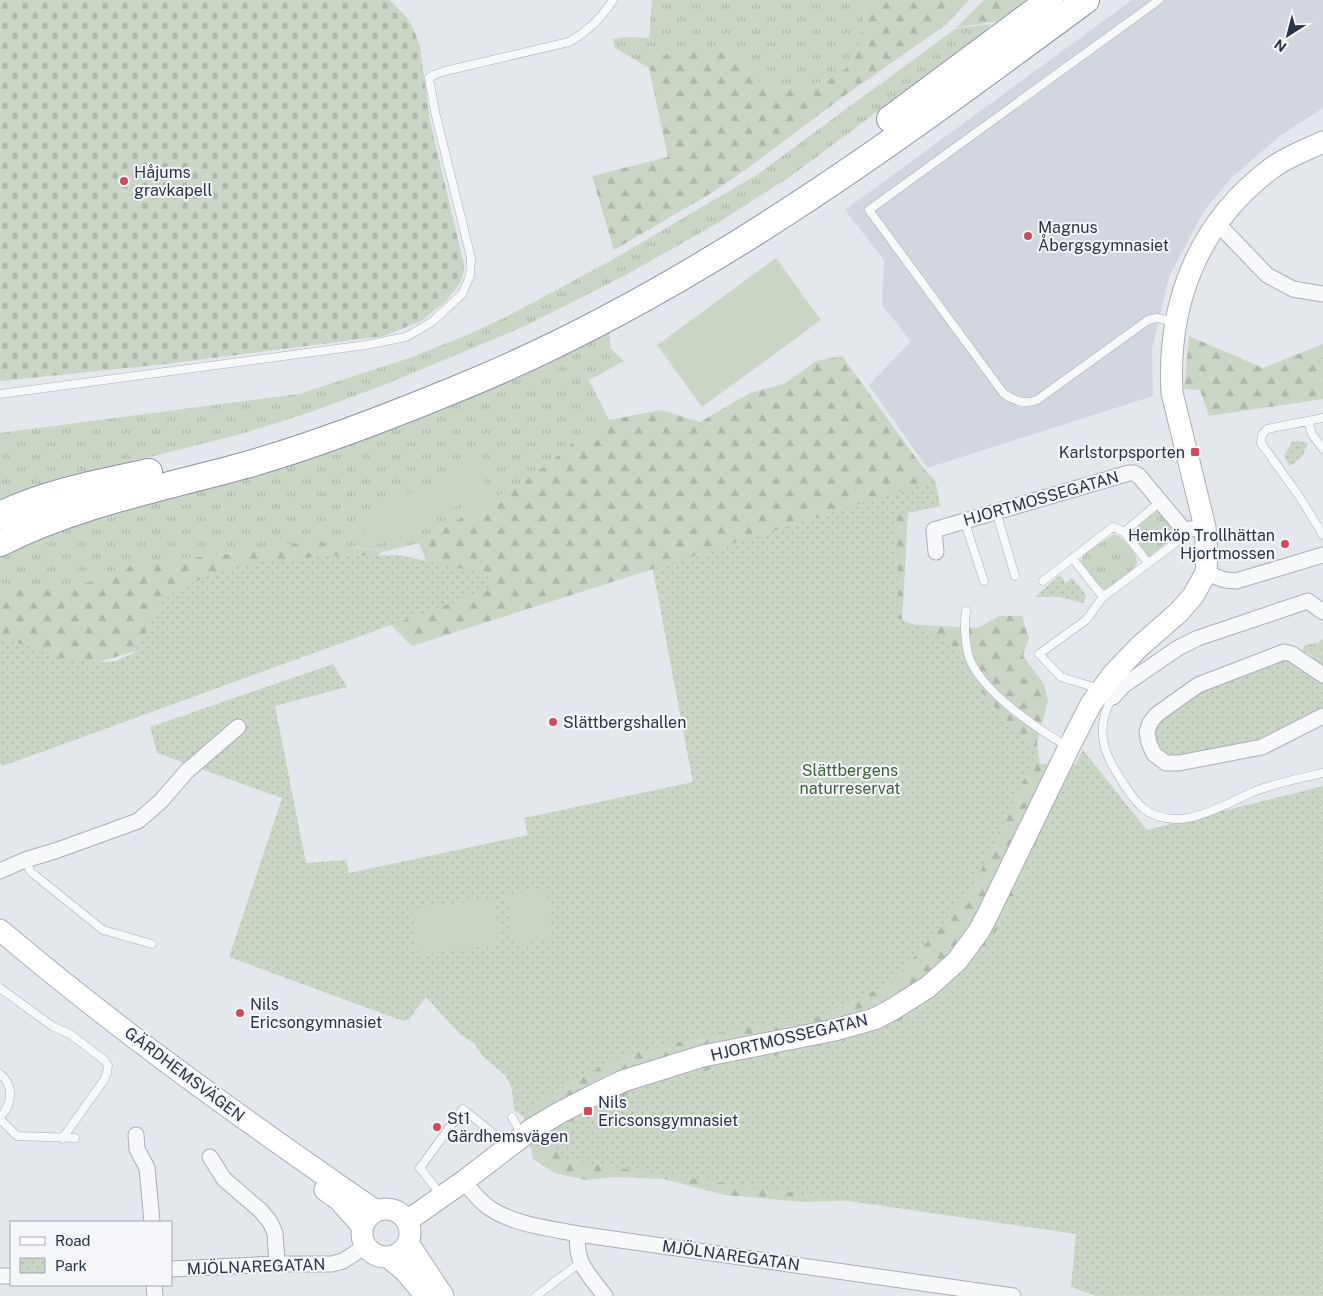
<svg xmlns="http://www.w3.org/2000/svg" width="1323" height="1296" font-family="'Public Sans',sans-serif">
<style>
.built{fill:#d2d6de}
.grass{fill:url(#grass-tufts)}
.forest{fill:url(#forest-firs)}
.cemetery{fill:url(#cemetery-stones)}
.park{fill:url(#park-dots)}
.garden{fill:#c9d6c5}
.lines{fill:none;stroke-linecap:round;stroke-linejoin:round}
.lane-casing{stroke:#a9aeb7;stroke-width:9}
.street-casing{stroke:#a9aeb7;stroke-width:17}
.secondary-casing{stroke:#a9aeb7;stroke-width:23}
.highway-casing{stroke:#8b94a3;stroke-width:28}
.lane{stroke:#f7f8fa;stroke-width:8}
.street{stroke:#f7f8fa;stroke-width:15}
.secondary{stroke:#fff;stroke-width:21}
.highway{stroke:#fff;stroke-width:26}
.poi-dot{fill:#d1495b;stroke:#f4f6f9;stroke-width:2}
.labels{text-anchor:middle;stroke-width:4;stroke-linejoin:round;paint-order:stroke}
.poi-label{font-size:16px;fill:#2b3445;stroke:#f4f6f9;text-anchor:start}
.street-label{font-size:16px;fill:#2b3445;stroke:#f4f6f9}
.park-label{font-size:16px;fill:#3f6138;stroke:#f4f6f9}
</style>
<defs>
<pattern id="grass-tufts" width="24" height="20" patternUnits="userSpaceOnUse" patternTransform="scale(1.25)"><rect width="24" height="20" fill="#c9d6c5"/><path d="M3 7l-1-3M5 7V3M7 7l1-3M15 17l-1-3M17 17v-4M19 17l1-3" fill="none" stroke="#adb8ab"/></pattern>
<pattern id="forest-firs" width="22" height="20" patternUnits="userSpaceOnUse" patternTransform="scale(1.25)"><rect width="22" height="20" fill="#c9d6c5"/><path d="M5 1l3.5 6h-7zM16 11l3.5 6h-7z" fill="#adb8ab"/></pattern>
<pattern id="cemetery-stones" width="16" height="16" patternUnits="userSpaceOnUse" patternTransform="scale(1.25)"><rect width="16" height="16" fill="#c9d6c5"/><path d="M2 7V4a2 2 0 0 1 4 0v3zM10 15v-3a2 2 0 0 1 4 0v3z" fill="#adb8ab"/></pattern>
<pattern id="park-dots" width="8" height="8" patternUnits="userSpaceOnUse" patternTransform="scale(1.25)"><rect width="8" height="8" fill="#c9d6c5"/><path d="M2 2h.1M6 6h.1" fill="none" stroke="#adb8ab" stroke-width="1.8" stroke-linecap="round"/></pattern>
</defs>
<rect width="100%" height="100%" fill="#e4e7ec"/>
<path class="built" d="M1132 0H1323V108L1281 135 1232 177 1204 211 1169 277 1152 349 1153 396 927 468 869 385 911 341 882 305 884 260 845 210Z"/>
<path class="grass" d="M652 0H874L866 7 859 44 852 62 839 75 818 83 797 88 776 87 757 81 744 62 673 49 649 68 615 48 613 39 626 37 649 38Z
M990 24 988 29 791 176 716 224 624 276 525 326 384 385 302 415 237 435 62 479 0 499V433L299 394 412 357 467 335 508 316 612 260 758 174 955 29Z
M609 328 611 349 624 361 589 380 609 420 597 429 576 440 549 463 520 483 419 543 382 552 355 547 286 544 258 551 157 561 120 568 90 582 43 589 0 588V556L29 539Z
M1158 511 1177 534 1149 557 1131 536C1133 525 1148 515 1158 511Z
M1113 535H1118C1124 541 1137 553 1137 562 1137 568 1114 587 1108 589 1104 590 1104 589 1100 588L1080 562 1085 553Z
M1323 638V670L1313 663V657L1308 652 1304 654 1302 651 1305 645 1318 643Z"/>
<path class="forest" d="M874 0H969L947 24 844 96 748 168 713 192 614 250 592 176 668 157 649 68 673 49 733 54 744 62 757 81 776 87 797 88 818 83 839 75 852 62 859 44 866 7Z
M984 0H1026L998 21 956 28Z
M1189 336 1263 368 1323 344V399L1209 416 1200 390 1184 389Z
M842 356 923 468 935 480 940 506 908 513 902 624 978 628 999 616H1022L1029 638 1023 656 1044 684 1048 701 1037 742 1040 764 1083 765 1323 1296H1261L1110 1237 917 1198 803 1202 725 1195 664 1179 614 1177 586 1180 555 1173 533 1159 523 1116 514 1110 512 1088 506 1076 483 1056 474 1043 460 1034 503 1020 454 851 529 835 693 782 653 569 412 646 391 625 437 588 419 543 520 483 549 463 576 440 597 429 609 420 661 410 700 422 750 393 784 384 816 361Z
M321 542 382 552 357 569 189 635 69 671 0 644V588L43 589 90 582 120 568 157 561 258 551 286 544Z"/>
<path class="cemetery" d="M0 0H390L407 18 414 30 420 47 430 121 463 261 464 271 460 283 446 301 421 321 384 336 166 364 0 381Z"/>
<path class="park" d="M1297 441 1308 443 1302 457 1290 466 1284 456 1292 442Z
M935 480 940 506 897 514 898 618 942 637 959 652 980 690 1036 754 971 891 892 983 816 1017 712 1034 626 1055 563 1086 523 1115 514 1110 512 1088 506 1076 483 1056 474 1043 460 1034 426 997 409 1019 403 1021 229 957 282 798 157 753 150 727 333 664 347 687 275 706 306 863 346 860 349 873 528 835 524 818 693 782 653 569Z
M399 555 487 574 490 589 3 766 0 764V640L15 642 59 658 93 663 116 661 134 653 146 633 156 609 175 590 236 565 321 556Z
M1060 575 1066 583 1072 578 1086 595 1084 603 1059 597H1035Z
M1286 656 1323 683V710L1271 737 1188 757 1171 758C1159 749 1154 739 1154 723L1201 690Z
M1083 750 1147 830 1323 786V1296H1096L1071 1287 1076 1234 565 1160 541 1136 650 1084 742 1062 829 1046 880 1030 925 1009 963 974 986 948 1006 914 1052 807Z"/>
<path class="garden" d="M776 258 821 320 702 407 657 345Z
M475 461 488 491 371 548 357 520Z
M546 889 553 939 514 945 506 895Z
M494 898 501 943 418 955 412 909Z"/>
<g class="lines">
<defs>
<path id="lane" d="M1159 0 869 210 1004 394C1016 401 1023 405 1037 400L1148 320 1157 318 1176 322
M0 394 366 345 406 337 432 322 462 294 470 276 471 258 435 112 429 78 434 75 445 71 569 42C587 32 602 17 613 0
M1323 418 1267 429 1262 435 1261 443 1299 496 1323 535
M1308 421 1312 434 1323 449
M996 511 1015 576
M964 520 984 581
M1124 532 1148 563
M1073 559 1103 597
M1043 581 1113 527 1124 532 1160 502
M966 611C964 626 965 642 969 657 981 691 1037 729 1067 746
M1100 689 1061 677 1039 654 1086 620 1103 597 1182 538 1184 530
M1112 696 1113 697C1098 720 1100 745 1114 768 1123 782 1130 797 1143 808 1177 835 1221 806 1253 792 1275 783 1300 778 1323 773
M25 860 31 872 103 930 152 944
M0 988 52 1026 70 1034 104 1060 108 1065 107 1073 104 1080 62 1139
M0 1074C15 1086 12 1105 0 1117
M512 1117 522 1135
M0 1119 17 1136 75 1138
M441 1195 420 1168 463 1109 499 1138 506 1147
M536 1296 581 1262"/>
<path id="street" d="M1217 223 1267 275 1293 289 1323 294
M936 552 934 530 1129 473H1134L1139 476 1184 530 1205 527
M1206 573 1225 580 1236 581 1323 555
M1323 675 1292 654 1284 652 1198 685 1156 715 1150 723 1147 732 1149 743 1154 754 1166 763H1179L1262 747 1323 716
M1113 697 1124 685 1178 648 1198 638 1308 601 1323 612
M0 871 25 860 55 851 138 821 161 801 187 771 238 727
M136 1135 137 1149 147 1168 152 1222
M210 1157 224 1179 261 1211 270 1222 275 1233 277 1264
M464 1181C472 1192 480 1202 491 1209 516 1225 549 1228 578 1234L1013 1296
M578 1234C574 1262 589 1275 605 1296
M171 1269 277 1264H332L343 1261 366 1246
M0 1276H11
M154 1285 155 1296"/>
<path id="secondary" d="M0 930C119 1031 247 1122 376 1211
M325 1190 339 1200 363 1227
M362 1233a24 24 0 1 1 48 0a24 24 0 1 1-48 0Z
M407 1221 464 1181 532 1129 561 1112 598 1093 623 1081 703 1056 835 1030 874 1019 890 1011 928 987 957 961 979 931 987 916 1069 747 1091 704 1113 674 1139 647 1179 612 1193 596 1206 573 1207 556 1205 527 1172 393C1167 303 1198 223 1272 168 1286 157 1306 150 1323 142
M408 1243 443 1296
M388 1257 405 1271 426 1296"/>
<path id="highway" d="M890 119 1050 0
M0 515C47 492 99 483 149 472
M0 543C78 504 162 488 246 465 316 445 386 418 454 390 685 297 887 147 1086 0"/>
</defs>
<use href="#lane" class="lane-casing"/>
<use href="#street" class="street-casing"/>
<use href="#secondary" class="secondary-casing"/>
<use href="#highway" class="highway-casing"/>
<use href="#lane" class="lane"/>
<use href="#street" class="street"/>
<use href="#secondary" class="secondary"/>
<use href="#highway" class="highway"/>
</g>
<g class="poi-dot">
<circle cx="124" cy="181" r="5"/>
<circle cx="1028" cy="236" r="5"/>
<rect x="1190" y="447" width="10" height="10" rx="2.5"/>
<circle cx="1285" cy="544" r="5"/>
<circle cx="553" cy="722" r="5"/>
<circle cx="240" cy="1013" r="5"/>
<rect x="583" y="1106" width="10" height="10" rx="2.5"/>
<circle cx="437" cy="1127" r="5"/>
</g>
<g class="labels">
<g class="poi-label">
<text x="134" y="178">Håjums<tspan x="134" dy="18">gravkapell</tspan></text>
<text x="1038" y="233">Magnus<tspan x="1038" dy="18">Åbergsgymnasiet</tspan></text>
<text x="1185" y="458" text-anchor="end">Karlstorpsporten</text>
<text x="1275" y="541" text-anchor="end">Hemköp Trollhättan<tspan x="1275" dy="18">Hjortmossen</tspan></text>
<text x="563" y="728">Slättbergshallen</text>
<text x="250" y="1010">Nils<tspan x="250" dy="18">Ericsongymnasiet</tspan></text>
<text x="598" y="1108">Nils<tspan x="598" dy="18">Ericsonsgymnasiet</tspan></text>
<text x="447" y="1124">St1<tspan x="447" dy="18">Gärdhemsvägen</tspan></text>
</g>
<g class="street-label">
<text transform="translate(1041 498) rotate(-16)" y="6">HJORTMOSSEGATAN</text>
<text transform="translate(789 1037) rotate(-13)" y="6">HJORTMOSSEGATAN</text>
<text transform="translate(185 1074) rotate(37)" y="6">GÄRDHEMSVÄGEN</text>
<text transform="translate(731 1255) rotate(8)" y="6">MJÖLNAREGATAN</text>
<text transform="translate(256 1266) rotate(-2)" y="6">MJÖLNAREGATAN</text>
</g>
<g class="park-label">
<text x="850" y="776">Slättbergens<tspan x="850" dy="18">naturreservat</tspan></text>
</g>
</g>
<rect x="10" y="1221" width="162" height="65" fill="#f4f6f9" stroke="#a4a8b1"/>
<rect x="20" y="1237" width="25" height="8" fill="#ffffff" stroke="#a4a8b1"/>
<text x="55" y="1246" font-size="15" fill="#2b3445">Road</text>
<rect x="20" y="1258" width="25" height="15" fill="url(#park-dots)" stroke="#a4a8b1"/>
<text x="55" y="1271" font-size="15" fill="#2b3445">Park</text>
<g transform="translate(1288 35) rotate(216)" stroke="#f4f6f9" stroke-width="4" paint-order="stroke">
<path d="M0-4L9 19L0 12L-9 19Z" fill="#2b3445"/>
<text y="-8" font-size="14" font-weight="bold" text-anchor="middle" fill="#2b3445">N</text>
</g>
</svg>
